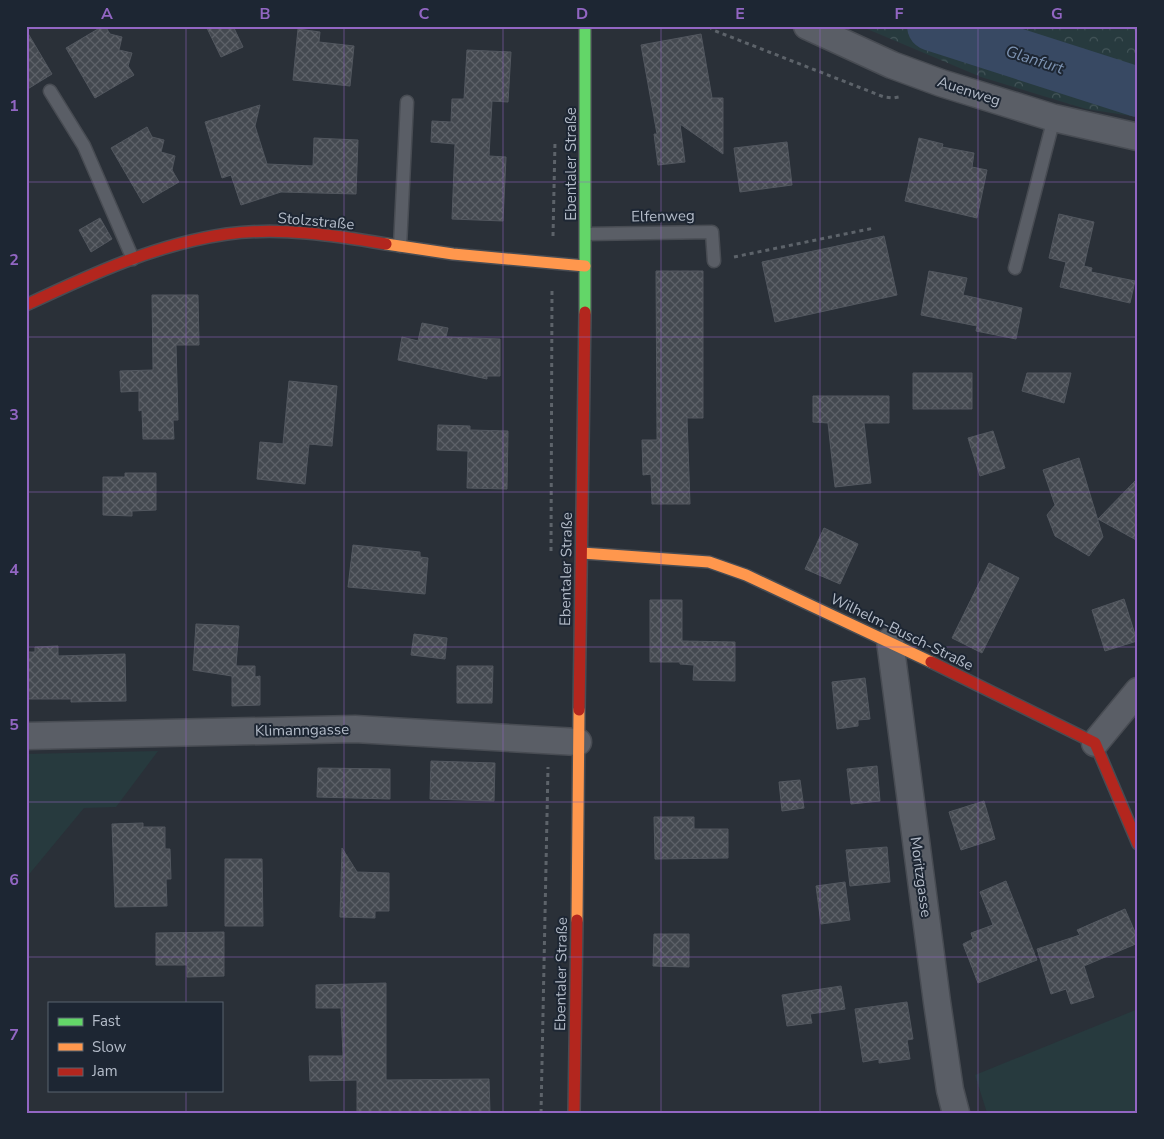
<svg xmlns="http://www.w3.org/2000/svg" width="1164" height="1139" font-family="'Nunito Sans',sans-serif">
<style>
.green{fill:#273a3e}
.forest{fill:url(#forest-crowns)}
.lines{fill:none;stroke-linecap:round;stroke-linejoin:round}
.river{stroke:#384963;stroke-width:50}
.building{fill:url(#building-cross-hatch);stroke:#52575f}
.lane-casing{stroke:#484c53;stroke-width:15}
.street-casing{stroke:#484c53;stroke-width:29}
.fast-casing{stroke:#484c53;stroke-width:14}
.slow-casing{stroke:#484c53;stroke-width:14}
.jam-casing{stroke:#484c53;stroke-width:14}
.path{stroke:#5d636a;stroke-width:3;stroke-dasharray:4 4;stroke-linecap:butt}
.lane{stroke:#5a5e66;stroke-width:12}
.street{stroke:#5a5e66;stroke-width:26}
.fast{stroke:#63d668;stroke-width:11}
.slow{stroke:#ff974d;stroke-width:11}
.jam{stroke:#b3261e;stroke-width:11}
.grid{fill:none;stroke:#9266c3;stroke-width:1;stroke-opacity:0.55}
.labels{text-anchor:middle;stroke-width:4;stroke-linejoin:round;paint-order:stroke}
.street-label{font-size:15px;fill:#b4bcc9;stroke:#1d2633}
.water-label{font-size:16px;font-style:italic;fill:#7c92b1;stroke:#1d2633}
.neatline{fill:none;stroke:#9266c3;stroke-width:2}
.grid-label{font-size:16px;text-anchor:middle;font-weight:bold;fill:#9266c3}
</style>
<defs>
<pattern id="forest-crowns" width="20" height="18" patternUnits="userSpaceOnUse" patternTransform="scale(1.25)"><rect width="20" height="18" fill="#273a3e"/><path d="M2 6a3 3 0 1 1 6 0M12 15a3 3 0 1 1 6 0" fill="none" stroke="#445559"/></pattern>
<pattern id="building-cross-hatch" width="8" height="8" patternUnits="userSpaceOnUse" patternTransform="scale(1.25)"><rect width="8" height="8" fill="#444950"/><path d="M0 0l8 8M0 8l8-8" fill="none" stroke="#5d6168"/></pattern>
</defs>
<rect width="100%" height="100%" fill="#2a3038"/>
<path class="green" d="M158 751 116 807 84 808 26 878V754Z
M1138 1009V1113H987L975 1075Z"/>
<path class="forest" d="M860 26H1138V117L1086 109 981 77Z"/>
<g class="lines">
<path class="river" d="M932 26 1138 92"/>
</g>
<path class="building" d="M103 26H105L110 34 122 37 119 50 132 53 128 66 134 75 95 98 66 48Z
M206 26H233L243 47 221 57Z
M298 29 320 32 319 42 354 46 350 86 293 80Z
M26 30 52 74 26 90Z
M701 34 712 98H723V154L680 124 685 162 658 165 654 134H657L641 45Z
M467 50 511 52 508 102 492 101 489 156 506 157 503 221 452 219 455 144 431 142 432 121 451 122 452 99H464Z
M260 105 255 126 267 164 313 166 314 138 358 140 356 194 281 192 241 205 231 175 222 178 205 122Z
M147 127 152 137 164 140 161 152 175 156 172 170 179 182 143 203 111 148Z
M919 138 943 144 942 147 974 153 972 167 987 170 977 218 905 201Z
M787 142 792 185 740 192 734 148Z
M1059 214 1094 222 1084 266 1092 268 1091 272 1135 281 1130 303 1060 287 1066 262 1049 258Z
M100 218 112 239 91 252 79 230Z
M884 236 897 295 775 322 762 262Z
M656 271H703V418H687L690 504H652L651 474 643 475 642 440H657Z
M929 271 967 278 963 295 1022 308 1016 339 976 331 977 326 921 315Z
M152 295H198L199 345H176L178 420H173L174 439H143L142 410 139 411V391L121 392 120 371 153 370Z
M422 323 448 328 446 337 500 339V376H487V379L398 360 402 337 418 341Z
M913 373H972V409H913Z
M1027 373H1071L1064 403 1022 391Z
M289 381 337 386 332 446 309 444 305 484 257 479 260 442 283 444Z
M813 396H889V423H864L871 483 835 487 828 423 813 422Z
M438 425 470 426V430L508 431 507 489 467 488 468 451 437 450Z
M993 431 1005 468 980 476 968 438Z
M1079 458 1103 537 1089 556 1055 536 1047 515 1055 505 1043 470Z
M125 473H156V510L132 511V516L103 515V477H125Z
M1138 478V541L1098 519Z
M824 528 858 544 840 584 805 569Z
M353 545 420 552V557L428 558 425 594 348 587Z
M989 563 1019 578 982 653 952 638Z
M1124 599 1137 641 1105 651 1092 610Z
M650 600H682V641L735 642V681L693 680 694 665 680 664V662H650Z
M196 624 239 626 236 666H255V677L260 676V705L232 706V676L193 670Z
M414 634 447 638 445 659 411 655Z
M58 646V656L125 654 126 701 71 702V699H26V652H35V647Z
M457 666H493L492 703H457Z
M865 678 870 719 858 720V726L837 729 832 682Z
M431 761 495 763 494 801 430 799Z
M877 766 880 801 851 804 847 769Z
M318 768 390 769V799L317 797Z
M800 780 804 808 782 811 779 782Z
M984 801 995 839 961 850 949 812Z
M654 817H694V829H728V858L655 859Z
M143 823V827H165V849H170L171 879H166L167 906 115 907 112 824Z
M887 847 890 882 850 886 846 850Z
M342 848 357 872 389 873V911H375V918L340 917Z
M225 859H262L263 926H225Z
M1006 881 1037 960 978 983 963 944 973 939 971 933 993 925 980 892Z
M845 882 850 920 821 924 816 886Z
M1125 909 1138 939V943L1084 966 1094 997 1071 1004 1066 989 1051 994 1037 949 1080 935 1077 930Z
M224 932V976L187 977V965H156V933Z
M654 934H689V967L653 966Z
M386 983V1080L489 1079 490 1113H357V1080L310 1081 309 1056H343L341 1008H316V985Z
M841 986 845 1009 810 1014 812 1023 787 1026 782 995Z
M907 1002 913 1039 907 1040 910 1059 879 1063V1059L863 1062 855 1009Z"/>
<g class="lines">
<defs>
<path id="lane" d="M50 91 84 146 133 259
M586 234 712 232 714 261
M400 246 407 102
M1015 268 1054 118"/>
<path id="street" d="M807 26 892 65 941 83 1054 118 1138 137
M890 641 937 1002 950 1090 956 1113
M26 736 355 729 578 742
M1095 743 1138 691"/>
<path id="fast" d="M585 312V26"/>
<path id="slow" d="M386 244 453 254 585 266
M582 553 709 562 746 575 931 662
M577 920 579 710"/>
<path id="jam" d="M26 305C90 275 156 244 227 234 280 227 334 235 386 244
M931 662 1095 743 1138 844
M579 710 585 312
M574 1113 577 920"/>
</defs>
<use href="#lane" class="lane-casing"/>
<use href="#street" class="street-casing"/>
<use href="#fast" class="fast-casing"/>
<use href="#slow" class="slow-casing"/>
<use href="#jam" class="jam-casing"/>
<path class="path" d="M709 26 713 30 884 97 893 98 899 97
M553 236 555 142
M734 257 874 228
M551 551 552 289
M541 1113 548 767"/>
<use href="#lane" class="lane"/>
<use href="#street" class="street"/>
<use href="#fast" class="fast"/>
<use href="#slow" class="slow"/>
<use href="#jam" class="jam"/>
</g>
<path class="grid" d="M186 26V1003M344 26V1113M503 26V1113M661 26V1113M820 26V1113M978 26V1113M26 182H1138M26 337H1138M26 492H1138M26 647H1138M26 802H1138M26 957H1138M186 1090V1113"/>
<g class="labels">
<g class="street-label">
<text transform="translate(969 91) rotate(18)" y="5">Auenweg</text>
<text transform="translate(571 164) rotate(-90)" y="5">Ebentaler Straße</text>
<text transform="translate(663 216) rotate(-1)" y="5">Elfenweg</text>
<text transform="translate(316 221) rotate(5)" y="5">Stolzstraße</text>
<text transform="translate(566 569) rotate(-89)" y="5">Ebentaler Straße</text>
<text transform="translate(902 632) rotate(26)" y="5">Wilhelm-Busch-Straße</text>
<text transform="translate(302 730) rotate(-1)" y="5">Klimanngasse</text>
<text transform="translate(921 877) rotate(82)" y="5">Moritzgasse</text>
<text transform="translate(561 974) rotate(-89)" y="5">Ebentaler Straße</text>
</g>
<g class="water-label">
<text transform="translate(1035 59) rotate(18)" y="6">Glanfurt</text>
</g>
</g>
<rect width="1164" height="1139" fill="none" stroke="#1d2633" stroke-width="55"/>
<rect x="48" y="1002" width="175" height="90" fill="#1d2633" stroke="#59626f"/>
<rect x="58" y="1018" width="25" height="8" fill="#63d668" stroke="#59626f"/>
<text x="92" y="1026" font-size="15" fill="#b4bcc9">Fast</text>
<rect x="58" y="1043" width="25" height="8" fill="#ff974d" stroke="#59626f"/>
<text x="92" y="1052" font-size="15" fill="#b4bcc9">Slow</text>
<rect x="58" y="1068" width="25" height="8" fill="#b3261e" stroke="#59626f"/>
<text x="92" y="1076" font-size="15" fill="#b4bcc9">Jam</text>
<rect x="28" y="28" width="1108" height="1084" class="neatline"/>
<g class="grid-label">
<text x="107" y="19">A</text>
<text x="265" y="19">B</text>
<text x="424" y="19">C</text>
<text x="582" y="19">D</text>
<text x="740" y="19">E</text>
<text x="899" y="19">F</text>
<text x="1057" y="19">G</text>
<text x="14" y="111">1</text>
<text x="14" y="265">2</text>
<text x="14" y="420">3</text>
<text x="14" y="575">4</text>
<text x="14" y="730">5</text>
<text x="14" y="885">6</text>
<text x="14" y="1040">7</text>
</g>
</svg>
